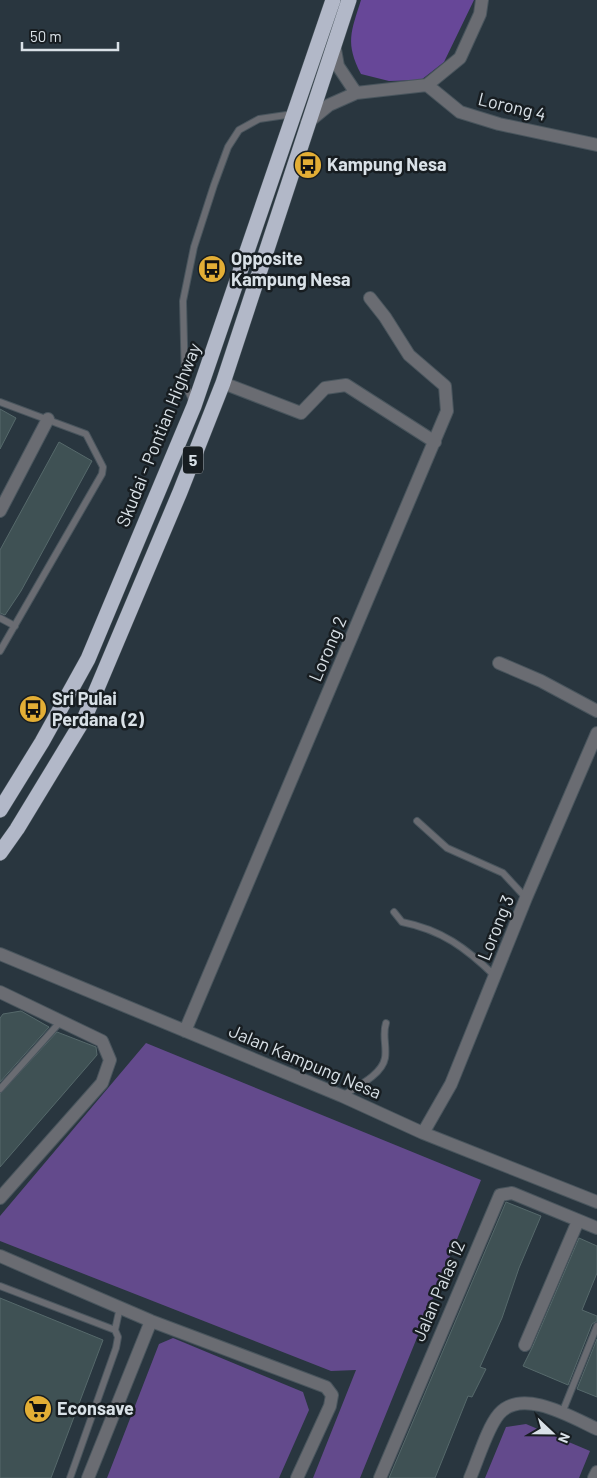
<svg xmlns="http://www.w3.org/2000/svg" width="597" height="1478" font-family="Barlow,sans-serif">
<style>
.green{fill:#634a8c}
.forest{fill:#674798}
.building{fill:#3f5154;stroke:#56696b}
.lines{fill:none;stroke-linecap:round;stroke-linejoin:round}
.lane-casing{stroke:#49555d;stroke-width:8}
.street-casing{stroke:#49555d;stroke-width:14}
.highway-casing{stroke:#49555d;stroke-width:16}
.lane{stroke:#6a6c72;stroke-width:6}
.street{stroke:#6a6c72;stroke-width:12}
.highway{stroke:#b2b8c8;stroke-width:15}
.labels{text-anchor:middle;stroke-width:5;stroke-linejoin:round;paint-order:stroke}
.shield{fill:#171d21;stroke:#9fa6ac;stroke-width:1}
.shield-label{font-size:16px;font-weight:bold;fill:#d9e1e7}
.street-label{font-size:18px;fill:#d9e1e7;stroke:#171d21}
.poi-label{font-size:18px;font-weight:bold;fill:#d9e1e7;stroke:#171d21;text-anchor:start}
</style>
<rect width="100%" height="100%" fill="#29363f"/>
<path class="green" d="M146 1043 481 1180 360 1478H313L356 1370 331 1371 0 1241V1216Z
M173 1338 303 1392 309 1410 279 1478H107L159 1344Z
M526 1424 590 1451 579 1478H485L506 1427Z"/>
<path class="forest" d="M361 0H474L444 62 421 80 389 81 361 74C345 43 351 32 361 0Z"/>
<path class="building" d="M0 409 16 418 0 449Z
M59 442 92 461 21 591 5 615 0 613V550Z
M21 1011 49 1027 0 1082V1018L3 1014Z
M57 1032 96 1047 97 1055 0 1167V1094Z
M506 1202 541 1216 519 1268 502 1318 480 1367 486 1369 472 1397 468 1396 435 1478H389Z
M579 1238 597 1246V1273L582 1310 597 1316V1321L592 1324 568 1385 523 1366 532 1348Z
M0 1298 103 1340 51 1478H0Z
M597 1339V1397L577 1389Z"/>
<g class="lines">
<defs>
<path id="lane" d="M0 402 86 434 103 467 102 474 0 651
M193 402 185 384 183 301 194 247 214 185 228 147 239 130 259 119 293 114
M0 618 15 626
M417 821 447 848 503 873 526 898
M394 912 402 922C442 930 466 948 495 976
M0 1089 61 1021
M342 1096C356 1087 382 1075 385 1058 387 1046 382 1035 386 1023
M0 1286 115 1330 118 1337 116 1348 70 1478
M115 1330 120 1307
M562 1413 597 1326"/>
<path id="street" d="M334 44 338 66 356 93
M427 85 460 112 499 124 597 145
M307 123 329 105 356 93 427 85 460 58 480 14 482 0
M223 383 301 413 325 388 346 385 435 442
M0 511 48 419
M499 663 541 681 597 711
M0 954 342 1096 423 1133 597 1202
M0 992 102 1041 110 1060 102 1083 0 1198
M185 1031 447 411 445 386 409 355 385 317 370 298
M423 1133 451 1084 526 898 597 733
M0 1256 151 1321 326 1387 332 1395 330 1406 297 1478
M525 1345 578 1221
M88 1478 151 1321
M380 1478 500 1195 512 1193 597 1228
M470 1478C478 1460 487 1428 499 1414 522 1387 573 1418 597 1429
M594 1478 597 1472"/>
<path id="highway" d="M0 810 42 742 88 659 194 406 333 0
M0 853 17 829 85 717 180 492 223 383 349 0"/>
</defs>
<use href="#lane" class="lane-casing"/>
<use href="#street" class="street-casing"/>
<use href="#highway" class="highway-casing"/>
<use href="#lane" class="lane"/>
<use href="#street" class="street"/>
<use href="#highway" class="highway"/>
</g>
<defs>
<symbol id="bus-disc" viewBox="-11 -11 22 22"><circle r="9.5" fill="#e3ae35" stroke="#171d21"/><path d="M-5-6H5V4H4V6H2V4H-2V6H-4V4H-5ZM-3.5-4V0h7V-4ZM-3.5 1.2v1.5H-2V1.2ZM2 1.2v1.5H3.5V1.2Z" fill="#111"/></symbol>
<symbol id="supermarket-disc" viewBox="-11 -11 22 22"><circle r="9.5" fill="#e3ae35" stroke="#171d21"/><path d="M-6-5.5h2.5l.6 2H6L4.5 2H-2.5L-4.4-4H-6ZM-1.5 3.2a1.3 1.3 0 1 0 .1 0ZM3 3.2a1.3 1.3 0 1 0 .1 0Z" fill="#111"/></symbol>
</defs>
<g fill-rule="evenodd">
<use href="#bus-disc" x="292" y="149" width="32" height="32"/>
<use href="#bus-disc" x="196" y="253" width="32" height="32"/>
<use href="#bus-disc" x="17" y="693" width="32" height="32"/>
<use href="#supermarket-disc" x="22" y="1393" width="32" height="32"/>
</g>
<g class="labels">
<rect class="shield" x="183" y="446.5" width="20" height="27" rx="4"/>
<g class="shield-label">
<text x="193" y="466">5</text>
</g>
<g class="street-label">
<text transform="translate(512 107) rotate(14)" y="6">Lorong 4</text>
<text transform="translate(159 435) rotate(-68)" y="6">Skudai - Pontian Highway</text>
<text transform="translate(328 649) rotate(-67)" y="6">Lorong 2</text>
<text transform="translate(496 928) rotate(-68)" y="6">Lorong 3</text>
<text transform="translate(305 1062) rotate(23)" y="6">Jalan Kampung Nesa</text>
<text transform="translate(439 1291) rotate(-67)" y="6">Jalan Palas 12</text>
</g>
<g class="poi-label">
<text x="327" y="171">Kampung Nesa</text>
<text x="231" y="265">Opposite<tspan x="231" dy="21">Kampung Nesa</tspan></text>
<text x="52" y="705">Sri Pulai<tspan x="52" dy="21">Perdana (2)</tspan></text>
<text x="57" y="1415">Econsave</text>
</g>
</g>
<g transform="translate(552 1433) rotate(112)" stroke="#171d21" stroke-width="4" paint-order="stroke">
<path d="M0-4L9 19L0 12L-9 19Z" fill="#d9e1e7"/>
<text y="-8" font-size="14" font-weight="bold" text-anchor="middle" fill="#d9e1e7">N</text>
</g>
<path d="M22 42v8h96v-8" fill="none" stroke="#d9e1e7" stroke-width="2.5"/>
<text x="30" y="42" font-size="15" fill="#d9e1e7" stroke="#171d21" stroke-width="4" paint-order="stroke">50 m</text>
</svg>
